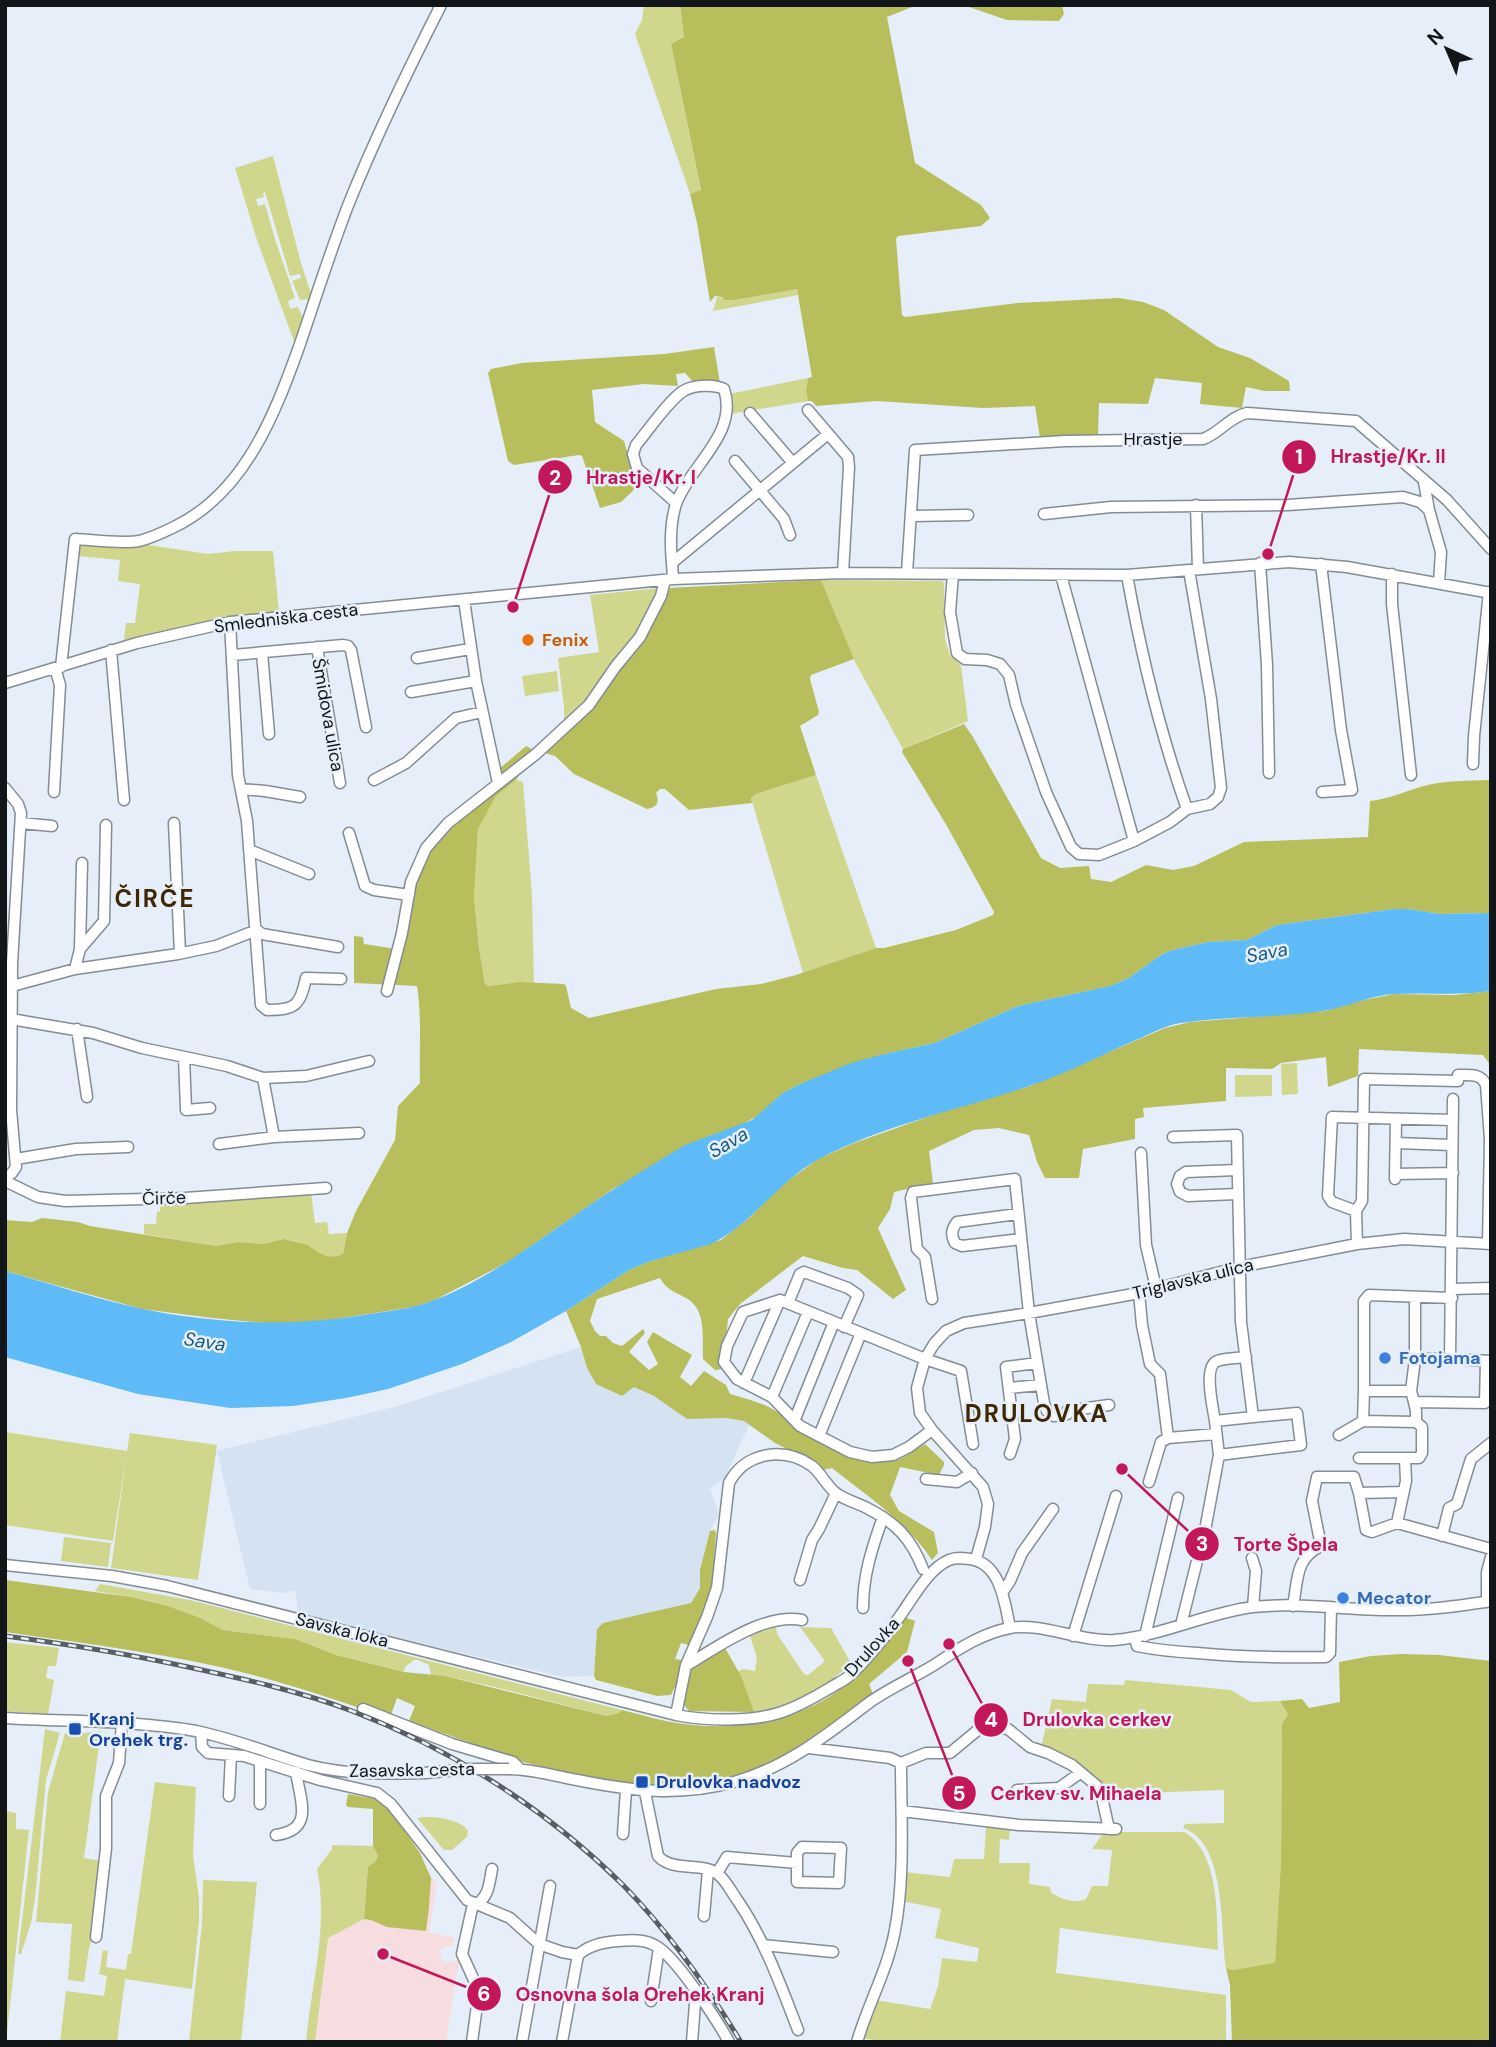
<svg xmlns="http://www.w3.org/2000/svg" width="1496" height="2047" font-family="'DM Sans',sans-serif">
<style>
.built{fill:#d4e2f2}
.education{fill:#f7dce0}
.green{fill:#d0d68b}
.forest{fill:#b7be5b}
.water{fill:#5ebbf7}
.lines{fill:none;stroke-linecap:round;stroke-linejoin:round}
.minor-casing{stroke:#848c94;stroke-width:13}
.minor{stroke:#fff;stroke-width:10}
.rail-casing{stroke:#595e63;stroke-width:5}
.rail{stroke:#e6eff9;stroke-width:2.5;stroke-dasharray:8;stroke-linecap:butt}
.minor-bridge-casing{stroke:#848c94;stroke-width:13;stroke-linecap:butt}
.minor-bridge{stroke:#fff;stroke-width:10}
.food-dot{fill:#e8710a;stroke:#e6eff9;stroke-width:2.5}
.shop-dot{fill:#3f7fe0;stroke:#e6eff9;stroke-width:2.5}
.transit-dot{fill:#1a4fb4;stroke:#e6eff9;stroke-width:2.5}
.labels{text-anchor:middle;stroke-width:5;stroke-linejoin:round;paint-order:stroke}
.street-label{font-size:18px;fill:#131619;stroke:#e6eff9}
.food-label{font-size:18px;font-weight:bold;fill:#c56008;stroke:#e6eff9;text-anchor:start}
.shop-label{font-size:18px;font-weight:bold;fill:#366cbe;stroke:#e6eff9;text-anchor:start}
.transit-label{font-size:18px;font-weight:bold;fill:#164399;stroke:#e6eff9;text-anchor:start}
.water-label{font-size:19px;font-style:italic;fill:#135981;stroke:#e6eff9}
.district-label{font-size:24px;font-weight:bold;letter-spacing:2px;fill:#3f2704;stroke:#e6eff9}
.leader{fill:none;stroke:#c2185b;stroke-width:2.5}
.callout-dot{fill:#c2185b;stroke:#e6eff9;stroke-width:2.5}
.mark-label{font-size:21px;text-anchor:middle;font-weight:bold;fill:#fff}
.callout-label{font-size:19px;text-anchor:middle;font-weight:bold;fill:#c2185b;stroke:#e6eff9;stroke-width:5;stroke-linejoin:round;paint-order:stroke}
</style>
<rect width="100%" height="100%" fill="#e6eff9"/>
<path class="built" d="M581 1347 587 1368 596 1384 622 1396 633 1386 654 1396 687 1419 727 1418 744 1421 749 1425 725 1478 710 1489 719 1514 710 1531 700 1570V1588L690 1604 603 1624 597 1629 594 1676 563 1677 432 1646 298 1612 295 1590 284 1593 250 1589 217 1451 398 1406Z"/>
<path class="education" d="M422 1865 437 1884 429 1932 455 1938 453 1945 439 1950 443 1963 459 1960 446 2042H315L328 1938 364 1919Z"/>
<path class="green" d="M644 5H680L684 37 671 44 701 191 690 194 635 34 642 20Z
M273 156 301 263 313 300 312 303 306 299 300 300 292 281 301 278 300 274 290 276 265 192 263 193 264 197 256 199 258 206 265 204 275 239 295 298 288 301 290 309 298 307 305 323 296 347 257 240 235 168Z
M797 289 798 295 713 311 717 297 735 300Z
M808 378 806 391 808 401 730 414 729 394Z
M83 543 142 544 208 554 234 551H273L279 611 193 624 124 640 126 623H135L140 584 118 581 120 560 77 556 78 548Z
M821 580 942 581 944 583 945 639 950 655 961 665 968 721 903 749 855 662Z
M660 588 654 610 590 699 564 723V707L558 658 599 652 590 595Z
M557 671 559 691 525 696 522 676Z
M816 775 876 948 803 973 751 798 756 794Z
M516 780 523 782 532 894 534 983 519 982 487 986 485 984 479 948 474 898 478 829 496 796Z
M1297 1063 1298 1094 1282 1095 1281 1064Z
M1235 1075H1272V1096L1235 1097Z
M311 1192 315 1223 327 1222 329 1234 347 1233 343 1254C330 1260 320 1254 309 1247V1245L285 1239 264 1244 238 1242 216 1246 144 1234V1224H156L157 1211 160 1212V1201Z
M5 1432 127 1451 130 1433 217 1445 198 1580 111 1568 127 1452 113 1541 5 1525Z
M64 1537 111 1543 108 1567 61 1561Z
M100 1584 190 1600 622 1710 620 1713 607 1716 495 1687 445 1676 431 1675 429 1665 418 1660H414L405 1667 404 1672 336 1655 295 1639 223 1630 198 1617 168 1606 131 1597 95 1591Z
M776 1627 777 1634 804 1674 808 1675 825 1661 800 1627 831 1628 851 1663C825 1689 790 1707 754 1712L738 1671 743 1669 755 1671 757 1658 750 1636Z
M5 1642 59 1648 56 1666H48L46 1678 54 1680 48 1714 5 1711Z
M1125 1680 1231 1690 1251 1702 1280 1701 1288 1714 1282 1724 1281 1862 1275 1964 1233 1970 1226 1968C1220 1931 1227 1842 1183 1828L1185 1824 1224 1823V1790L1139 1793 1103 1791 1041 1748 1052 1699 1086 1702 1088 1684 1124 1685Z
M45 1729 60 1733 46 1780 35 1899 31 1923 21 1954H18Z
M101 1731 84 1858 101 1861 96 1928 89 1948 84 1982 68 1980 72 1924 36 1922 48 1792 65 1733 74 1734Z
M155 1782 196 1787 193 1855 199 1898V1921L192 1989 125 1979 117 2042H60L66 1991 104 1996 107 1976 99 1974 103 1950 108 1951 106 1967 126 1970 128 1954H131Z
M5 1811 16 1813V1829L29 1830 6 2042Z
M424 1817C438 1817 460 1819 468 1831L467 1837 452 1850H444L417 1818Z
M986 1827 1010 1829 1009 1840 1000 1839 999 1863H1030L1029 1884 1050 1887 1051 1893C1063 1899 1072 1904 1086 1899L1092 1886H1108L1112 1850 1092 1849 1104 1832H1184C1219 1851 1217 1915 1218 1950L1060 1928 1056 1973 1226 1995V2042H889L860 2038 875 2000 930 2009 938 1986 942 1958 977 1962 979 1948 935 1938 941 1909 902 1901 904 1872 950 1877 954 1859H984Z
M332 1845 373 1846 378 1856 375 1862 368 1867 364 1919 328 1938 315 2042H306C311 1985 329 1926 317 1869L332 1849Z
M203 1880 257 1882 241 2042H189L202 1924Z"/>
<path class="forest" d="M680 5H917L887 17 915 163 981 205 990 218 981 226 898 236 896 239 902 315 905 317 1018 303 1119 298 1143 302 1164 310 1218 347 1250 358 1289 381 1290 391H1265L1246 387 1242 408 1200 404 1202 383 1155 378 1148 404 1099 403 1098 436 1040 438 1035 406 983 408 877 401 816 406 812 401H808L806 391 808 378 812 377 797 289 735 300H725L722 297 715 296 710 302 697 223 690 194 701 190 671 44 684 37Z
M963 5H1062L1064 14 1059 21 1007 20Z
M714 347 720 383H694L685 373 676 374 678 386 644 384 592 390 595 422 624 441 637 487 621 502 600 508 582 456 579 455 514 465 508 461 488 373 491 369 522 363 664 354Z
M821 580 854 659 811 675 810 679 819 712 818 715 800 726 816 775 756 794 751 798 752 803 689 810 665 789H660L656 793C660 803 657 807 647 809L574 774 555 756 542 752 642 639 668 588Z
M964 724 973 737 1041 858 1060 868 1089 866 1091 879 1111 882 1146 865 1173 870 1194 866 1244 842 1368 837 1370 801C1389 799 1405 791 1424 786 1445 780 1469 781 1491 780V913L1441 914 1408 909H1394L1277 925 1247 940 1208 942 1173 950 1164 953 1127 979 1110 986 1018 1006 935 1043 884 1054 800 1084 783 1093 758 1116 613 1189 508 1262 433 1301 413 1307 330 1320 296 1323H264L212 1318 142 1309 5 1271V1220L32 1222 42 1218 78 1222 90 1226 216 1246 238 1242 264 1244 284 1239 309 1245 310 1247C320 1254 330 1260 343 1254L347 1233 356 1211 395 1140 398 1106 420 1083C419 1051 422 1018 417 986L354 983V936L363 937 364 944 403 950 414 882 436 838 497 785 498 770 526 746 536 751 516 780 496 796 478 829 474 898 479 948 485 984 488 986 519 982 564 984 566 986 571 1008 589 1018 716 989 761 984 796 975 876 948H884L956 930 993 915 994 912 947 826 902 752 903 749Z
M1491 991V1066L1483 1055 1359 1049 1358 1076 1328 1087 1326 1057 1281 1063 1272 1069 1226 1068V1101L1143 1108 1144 1117 1135 1119V1139L1083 1149 1079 1178H1045L1037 1162 1029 1135 999 1128 974 1130 929 1151 933 1183 894 1192 890 1209 878 1228 906 1290 893 1299 857 1270 843 1268 803 1256 740 1304 728 1319 723 1369 715 1370 703 1359C702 1338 707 1309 686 1298 673 1291 667 1290 660 1278L597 1299 590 1321 595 1331 600 1336H606L613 1343 622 1346 643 1329 645 1333 629 1352 649 1370 658 1364 647 1342 653 1332 692 1355 680 1377 691 1386 704 1371 726 1385 730 1394C746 1399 761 1402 776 1411 812 1433 851 1472 897 1460 906 1457 916 1449 925 1444L944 1462V1465L939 1475 900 1467 890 1495 899 1511 934 1532 938 1553 932 1560C907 1522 867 1496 832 1468L819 1471 801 1456 775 1443 744 1421 727 1418 687 1419 654 1396 634 1387 622 1396 596 1384 587 1368 581 1347 566 1311 629 1270 651 1261 721 1240 750 1217 781 1186 818 1159 854 1143 953 1108 1030 1086 1165 1028 1190 1022 1325 1011 1363 1000 1395 994 1455 995Z
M714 1530 716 1532 712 1588 702 1618 689 1645 681 1643 675 1659 682 1660 677 1683 671 1695 657 1696 596 1680 594 1676 597 1629 603 1623 691 1603 700 1588V1570L710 1531Z
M5 1580 131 1597 168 1606 198 1617 223 1630 295 1639 336 1655 404 1672 445 1676 607 1716 619 1713 622 1710C643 1715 664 1722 685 1724 744 1732 813 1719 856 1675 874 1658 889 1636 904 1617L915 1621 907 1652 869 1684 873 1694 847 1716 792 1752 758 1769 700 1786 604 1782 523 1762 409 1721 415 1706 397 1698 390 1718C344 1703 299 1687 253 1675 172 1654 88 1644 5 1632Z
M725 1648 741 1676 754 1712 689 1711 684 1705 683 1697 691 1670 715 1653Z
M1401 1654 1439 1655 1491 1661V2042H1232L1230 1985 1226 1968 1233 1970 1275 1963 1281 1862 1282 1724 1288 1714 1280 1701 1302 1699 1309 1708 1340 1702 1339 1662 1371 1656Z
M348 1794 380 1800 388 1807 420 1853 431 1878 429 1907 426 1931 387 1927 371 1920 364 1919 368 1867 375 1862 378 1856 373 1846V1809L348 1807 346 1805Z"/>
<path class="water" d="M1394 909H1408L1441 914 1491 913V991C1459 996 1428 992 1396 994 1370 995 1348 1007 1323 1011 1276 1018 1228 1016 1181 1023 1165 1025 1151 1034 1136 1040 1101 1055 1066 1074 1029 1086 959 1110 885 1124 819 1159 778 1181 753 1224 711 1244L651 1261 629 1270 566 1311 511 1342 462 1364 388 1389 346 1398 293 1406 230 1408 138 1394 5 1357V1271C51 1284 97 1299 143 1309 216 1324 291 1327 364 1315 387 1311 411 1309 432 1301 480 1283 522 1252 564 1223 600 1197 637 1174 675 1151L685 1145 752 1120 783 1093 800 1084 851 1063 884 1054 935 1043 1018 1006 1110 986 1127 979 1164 953 1173 950 1208 942 1247 940 1277 925Z"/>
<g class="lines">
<defs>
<path id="minor" d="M808 410 848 457 849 467 843 573
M750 413 793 463
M735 461 784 519 790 535
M1424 482 1429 510 1441 552 1439 583
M1196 505 1198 569
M1044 514 1111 507 1288 505 1403 497 1420 502 1429 510
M912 516 968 515
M672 563C670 543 670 523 676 504 690 465 739 434 724 389 714 384 695 385 685 390 671 397 647 432 636 445L633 454 637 468 676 503
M1260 563 1267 665 1269 773
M1321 564 1341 730 1352 790 1322 792
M907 573 915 450 1065 441 1203 439C1220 433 1229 417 1247 413L1356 421 1447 500 1491 549
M953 574 950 612 957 653 965 659 987 660 1000 664 1009 675 1016 705 1046 792 1071 847 1079 854 1099 855 1134 841 1170 822 1187 809 1210 804 1218 797 1221 788 1211 699 1189 570
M1392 574V604L1411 775
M1061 575 1134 841
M1127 575C1141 654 1160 733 1187 809
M673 579 672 563 828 434
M464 600 476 681 498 783
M230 622 238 775 247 821 261 1005 267 1010C295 1010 300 1006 306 978L341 979
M317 647 340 783
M111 650 124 800
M262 653 269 734
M233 655 343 645 348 646 351 650 366 727
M417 658 470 649
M61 667 75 539C94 540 121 544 139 541 151 538 162 533 174 527 245 493 275 414 300 344 316 297 331 249 349 203 376 136 408 70 441 5
M5 683 137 643 230 622 673 579 843 573 1127 575 1289 562 1347 567 1491 593
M411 692 476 681
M1473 764 1474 736 1489 592
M374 780 406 763 456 718 482 712
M5 788 18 804 21 813 12 963 11 1110 16 1167 12 1173 5 1178
M241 789 265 791 300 797
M54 792 60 685 55 668
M21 823 52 826
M174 823 180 953
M349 833 365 886 374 890 409 895
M249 850 309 874
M80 949 104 921 106 825
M75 969 80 949 82 863
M12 986 75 969 178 954 216 946 257 930 262 934 338 947
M387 991 402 933 411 882 426 848 448 823 536 754 589 705 616 666 640 637 661 596 665 580
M11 1019 93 1033 142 1048 227 1066 263 1078 306 1076 369 1061
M77 1029 87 1097
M184 1057 186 1110 210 1108
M263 1078 274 1137
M1453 1099 1450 1359H1415L1411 1391 1414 1402 1485 1403 1486 1361
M1173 1137 1237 1135 1241 1322 1253 1417 1215 1421 1219 1455 1301 1445 1297 1413 1253 1417
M1396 1143 1452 1145
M219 1144 274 1137 359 1133
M1141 1153 1146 1245 1156 1288
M16 1159 76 1149 128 1147
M1237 1170 1186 1172 1180 1176 1177 1184 1180 1192 1188 1196 1237 1194
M1395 1174 1453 1173
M1395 1179 1396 1120
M5 1181 38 1197 65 1201 185 1198 326 1188
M1356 1211 1332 1202 1328 1196 1332 1117 1453 1120
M1018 1214 957 1222C951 1230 951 1235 955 1243L962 1246 1021 1239
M1357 1244 1356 1211 1362 1201 1364 1079 1458 1081V1075C1470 1075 1481 1073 1486 1085L1490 1139 1488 1244
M1452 1289 1491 1288
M1139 1293 1142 1325 1150 1364 1160 1374 1168 1438 1161 1442 1149 1482
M932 1299 925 1257 917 1249 911 1198 913 1192 1015 1179 1029 1313 1044 1403 1047 1411 1054 1416 1067 1414V1411L1109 1405
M788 1303 800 1274 804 1272 848 1288 858 1295 844 1327
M1415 1359V1297
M1450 1359 1491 1361
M744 1383 780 1300
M1009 1388 1041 1385
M1411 1391H1364V1301L1369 1295 1452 1298
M772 1397 808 1312
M1414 1402 1416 1411V1422
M795 1419 834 1322
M1215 1421C1213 1408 1203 1367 1217 1361 1225 1358 1237 1358 1246 1357
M1363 1421 1364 1391
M932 1430 909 1447 893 1455 872 1457 850 1452 800 1426 772 1397 737 1379 724 1362 727 1346 743 1312 780 1300 925 1359 961 1371 973 1444
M1339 1435 1363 1421
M819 1436 861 1333
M1168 1438 1216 1434
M1010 1454 1015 1439 1006 1367 1037 1363
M1359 1458H1419L1422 1453V1427L1416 1422 1363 1421
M926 1479 957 1482 972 1473
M1359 1493 1403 1492
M1397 1523 1406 1481 1405 1459
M1442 1536 1449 1508 1457 1504 1471 1459 1491 1443
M1252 1558 1256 1571 1253 1607
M976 1559 985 1527 988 1504 983 1487 932 1430 920 1413 917 1388 925 1359 934 1344 946 1331 964 1323 1029 1313 1139 1293 1240 1267 1357 1244 1404 1239 1491 1244
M5 1565 112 1576 167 1586 676 1715
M923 1569C911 1538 896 1523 867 1508 857 1503 846 1500 837 1494 827 1487 822 1474 812 1466 784 1446 745 1452 729 1483L717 1588 707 1617 686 1665 676 1715C706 1721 753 1722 782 1712 799 1706 815 1697 830 1688 836 1684 843 1681 848 1677 868 1659 885 1637 900 1616 913 1598 928 1569 949 1560 956 1557 963 1558 970 1559 1001 1563 1005 1604 1010 1628
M800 1580 812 1540 819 1529 836 1493
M1002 1593 1010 1581 1022 1553 1053 1509
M1487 1602V1572L1491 1557
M1293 1606C1298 1580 1295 1558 1321 1546L1312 1501 1317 1477H1354L1359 1493 1366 1530 1372 1532 1397 1523 1491 1549
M863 1608C863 1575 872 1548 883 1517
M1181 1625 1206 1525 1219 1455
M1073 1636 1116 1496
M1145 1636 1178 1498
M1135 1638 1137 1646C1157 1650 1177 1652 1197 1653 1240 1657 1283 1658 1326 1657L1330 1653 1331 1607
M687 1665C719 1646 764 1613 802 1620
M363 1709 452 1744 513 1762 520 1769
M5 1718C69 1722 133 1720 196 1731 235 1739 271 1754 308 1765 346 1775 386 1774 425 1773
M201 1732 202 1747 208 1753 244 1756 320 1780 377 1793 391 1804 467 1900 510 1918 539 1944 562 1952 578 1955
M809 1748 890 1758 901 1763C901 1816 905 1878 895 1930 888 1969 868 2004 857 2042
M901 1763 926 1753H950L979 1729 990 1727 1008 1729 1030 1747 1048 1753 1072 1765 1097 1786 1101 1793 1109 1829
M509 1769C532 1769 555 1776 577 1780 632 1791 679 1797 734 1782 787 1767 827 1735 870 1702 890 1688 913 1678 934 1665 957 1650 982 1633 1010 1628 1041 1622 1080 1642 1114 1640 1162 1636 1206 1613 1253 1607 1299 1602 1345 1610 1391 1610 1424 1611 1458 1606 1491 1601
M1017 1790 1059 1788 1080 1773
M645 1792 658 1856C673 1873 703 1861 719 1875 727 1882 732 1893 738 1901 765 1941 781 1986 798 2030
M229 1796 231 1755
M260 1804V1761
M902 1811 1019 1825 1116 1829
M623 1834 626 1790
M276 1835C315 1830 300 1800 296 1772
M717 1873 727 1857 797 1863V1882L839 1883 841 1848 802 1847 797 1853V1863
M476 1905C489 1896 489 1885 492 1869
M704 1916 708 1870
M96 1937 106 1848V1796L119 1763 122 1722
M763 1945 833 1952
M651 2001 659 1948
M472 2042 479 1991 462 1954 473 1904
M522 2042 550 1886
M562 2042 578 1955C589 1945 603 1942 618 1941 631 1940 645 1939 656 1946 676 1957 717 2020 729 2042
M692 2042 696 1991"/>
</defs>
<use href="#minor" class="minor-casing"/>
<use href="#minor" class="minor"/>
<defs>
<path id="rail" d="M5 1636C67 1644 128 1654 188 1667 244 1679 299 1691 352 1711 453 1750 546 1809 623 1885 669 1932 707 1986 741 2042"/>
</defs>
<use href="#rail" class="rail-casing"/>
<use href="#rail" class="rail"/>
<defs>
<path id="minor-bridge" d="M425 1773 469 1769H509"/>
</defs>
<use href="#minor-bridge" class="minor-bridge-casing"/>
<use href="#minor-bridge" class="minor-bridge"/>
</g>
<circle class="food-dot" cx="528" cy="640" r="7"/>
<g class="shop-dot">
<circle cx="1385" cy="1358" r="7"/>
<circle cx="1343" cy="1598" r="7"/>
</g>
<g class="transit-dot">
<rect x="68" y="1722" width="14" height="14" rx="3.5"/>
<rect x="635" y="1775" width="14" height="14" rx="3.5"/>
</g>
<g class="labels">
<g class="street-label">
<text x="1153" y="445">Hrastje</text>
<text transform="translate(286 618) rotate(-7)" y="6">Smledniška cesta</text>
<text transform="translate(328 715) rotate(80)" y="6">Šmidova ulica</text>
<text transform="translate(164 1198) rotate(-2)" y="6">Čirče</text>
<text transform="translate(1193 1279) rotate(-14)" y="6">Triglavska ulica</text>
<text transform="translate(342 1630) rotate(14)" y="6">Savska loka</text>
<text transform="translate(872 1647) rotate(-48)" y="6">Drulovka</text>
<text transform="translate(412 1770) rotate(-1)" y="6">Zasavska cesta</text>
</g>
<g class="food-label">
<text x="542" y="646">Fenix</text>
</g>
<g class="shop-label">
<text x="1399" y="1364">Fotojama</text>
<text x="1357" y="1604">Mecator</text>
</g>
<g class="transit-label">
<text x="89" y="1725">Kranj<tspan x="89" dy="21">Orehek trg.</tspan></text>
<text x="656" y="1788">Drulovka nadvoz</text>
</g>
<g class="water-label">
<text transform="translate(1267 952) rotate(-11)" y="7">Sava</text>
<text transform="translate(728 1142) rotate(-30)" y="7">Sava</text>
<text transform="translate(205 1341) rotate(9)" y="7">Sava</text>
</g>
<g class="district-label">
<text x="155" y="907">ČIRČE</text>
<text x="1037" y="1422">DRULOVKA</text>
</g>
</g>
<path class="leader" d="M1268 554L1299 457M513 607L555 477M1122 1469L1202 1544M949 1644L991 1720M908 1661L959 1793M383 1954L484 1994"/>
<g class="callout-dot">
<circle cx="1268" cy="554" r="7"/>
<circle cx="513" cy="607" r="7"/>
<circle cx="1122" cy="1469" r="7"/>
<circle cx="949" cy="1644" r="7"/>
<circle cx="908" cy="1661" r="7"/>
<circle cx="383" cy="1954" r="7"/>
<circle cx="1299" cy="457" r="18"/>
<circle cx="555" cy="477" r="18"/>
<circle cx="1202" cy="1544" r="18"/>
<circle cx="991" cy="1720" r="18"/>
<circle cx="959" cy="1793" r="18"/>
<circle cx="484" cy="1994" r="18"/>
</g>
<g class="mark-label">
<text x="1299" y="464">1</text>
<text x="555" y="485">2</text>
<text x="1202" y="1551">3</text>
<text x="991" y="1727">4</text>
<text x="959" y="1801">5</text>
<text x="484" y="2001">6</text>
</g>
<g class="callout-label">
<text x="1388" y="463">Hrastje/Kr. II</text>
<text x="641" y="484">Hrastje/Kr. I</text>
<text x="1286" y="1551">Torte Špela</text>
<text x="1097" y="1726">Drulovka cerkev</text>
<text x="1076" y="1800">Cerkev sv. Mihaela</text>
<text x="640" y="2001">Osnovna šola Orehek Kranj</text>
</g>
<rect width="1496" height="2047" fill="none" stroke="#131619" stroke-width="14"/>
<g transform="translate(1447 49) rotate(316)" stroke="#e6eff9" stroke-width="5" paint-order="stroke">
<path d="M0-5L12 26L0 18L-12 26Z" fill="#131619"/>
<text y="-10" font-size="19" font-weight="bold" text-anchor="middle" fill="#131619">N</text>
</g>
</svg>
